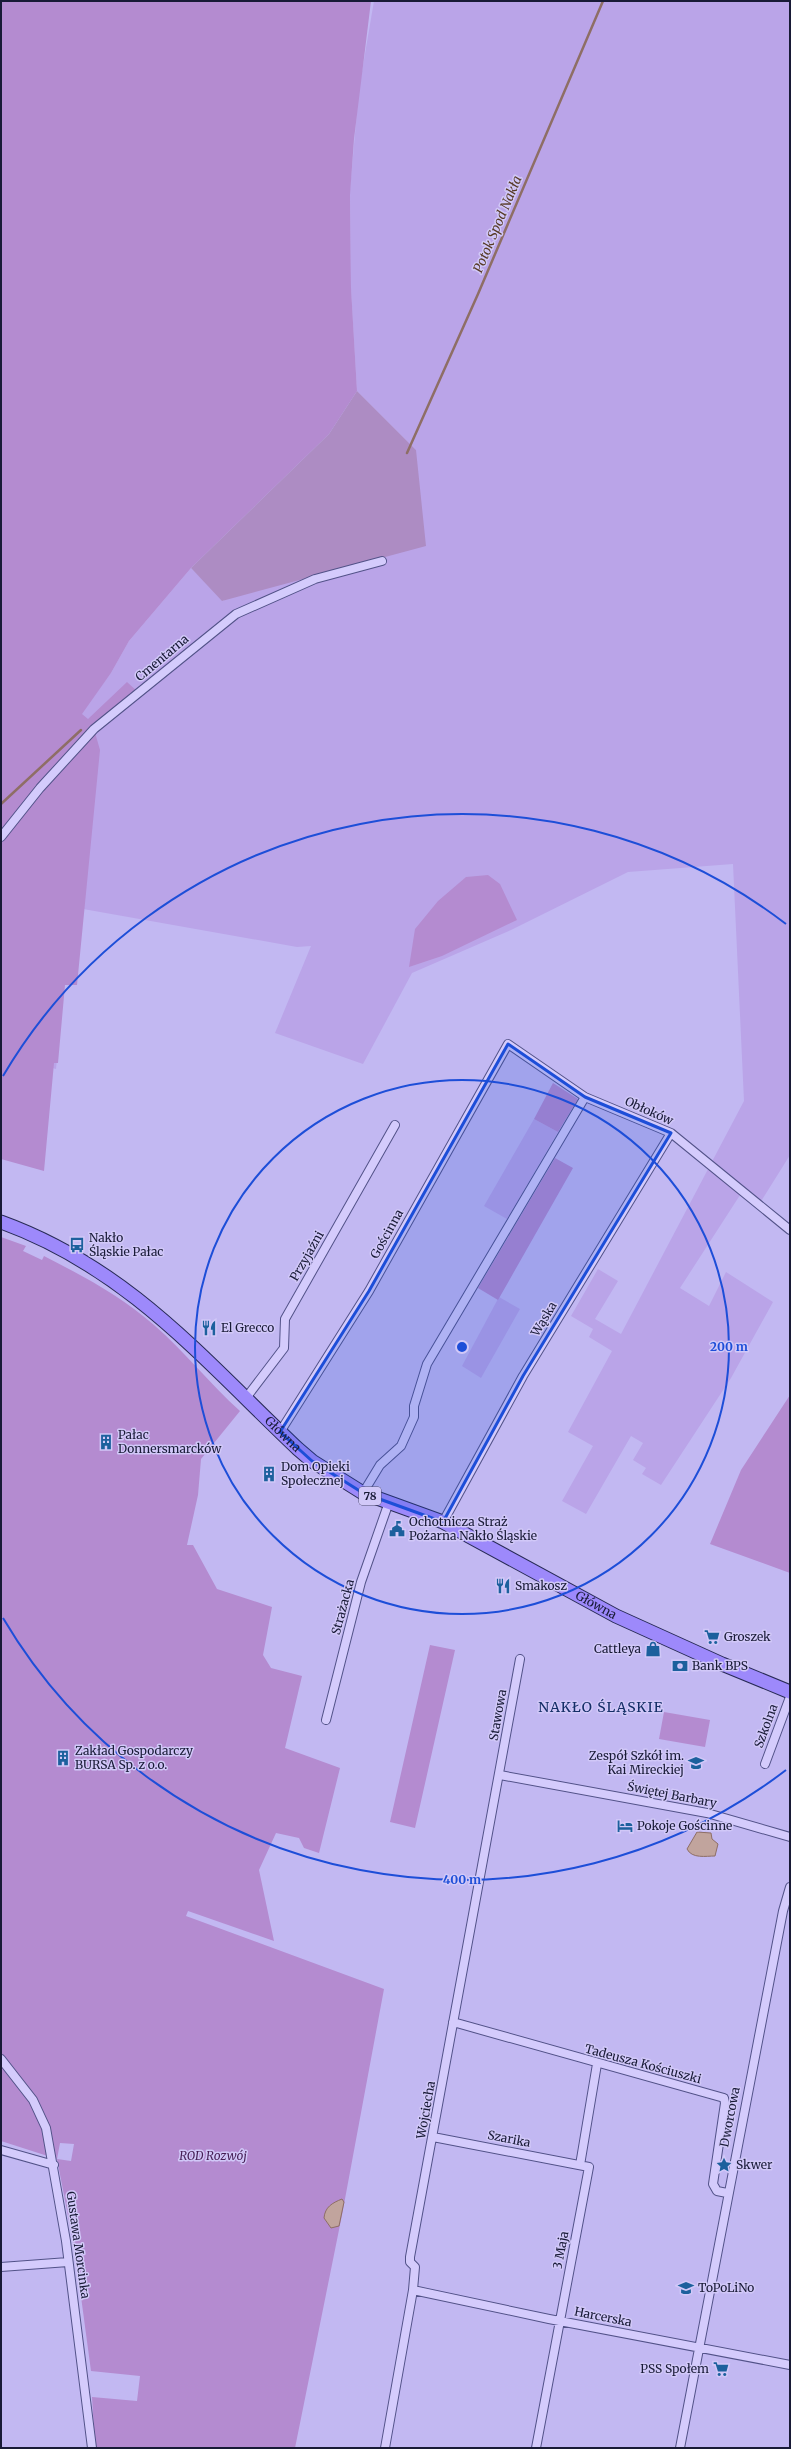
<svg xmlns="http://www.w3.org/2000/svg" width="791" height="2449" font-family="Merriweather,serif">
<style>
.farmland{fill:#baa4e8}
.green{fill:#b48bd0;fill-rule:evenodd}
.cemetery{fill:#ad8cc3}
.water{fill:#c1a49d;stroke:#8e6e65}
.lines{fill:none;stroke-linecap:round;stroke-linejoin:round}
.stream{stroke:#8e6e65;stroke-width:2.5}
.street-casing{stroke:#525288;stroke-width:10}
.primary-casing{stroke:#272a55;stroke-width:15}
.street{stroke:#d4cbfc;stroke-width:8}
.primary{stroke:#9d89fb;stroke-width:13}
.marked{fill:#1d4ed8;fill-opacity:0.2;stroke:#1d4ed8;stroke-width:3;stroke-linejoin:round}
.ring{fill:none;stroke:#1d4ed8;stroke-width:2}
.labels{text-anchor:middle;stroke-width:3;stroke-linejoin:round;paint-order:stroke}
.shield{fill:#d1c8f8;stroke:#504e70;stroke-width:1}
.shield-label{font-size:11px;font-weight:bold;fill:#181a36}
.street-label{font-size:12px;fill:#181a36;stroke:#d1c8f8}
.poi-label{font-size:12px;fill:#181a36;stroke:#d1c8f8;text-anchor:start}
.park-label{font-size:12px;font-style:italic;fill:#451d54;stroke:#d1c8f8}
.water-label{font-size:13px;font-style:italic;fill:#573a26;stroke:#d1c8f8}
.quarter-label{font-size:14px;letter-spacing:1px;fill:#142e66;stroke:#d1c8f8}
.centre{fill:#1d4ed8;stroke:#d1c8f8;stroke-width:2}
.ring-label{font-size:12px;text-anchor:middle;font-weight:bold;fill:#1d4ed8;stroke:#d1c8f8;stroke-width:3;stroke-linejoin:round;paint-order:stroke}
</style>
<rect width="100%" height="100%" fill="#c2b8f2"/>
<path class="farmland" d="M374 1H790V1155L758 1206 742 1192 680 1288 709 1306 726 1272 773 1302 731 1378 661 1485 642 1474 646 1468 633 1460 643 1443 631 1436 586 1514 562 1501 593 1446 568 1432 612 1351 589 1337 593 1329 571 1316 598 1269 618 1281 595 1319 621 1334 744 1101 733 864 628 872 511 930 412 973 363 1064 275 1033 311 946 297 947 72 907 56 1069 1 1053V684L75 722 111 673 129 641 191 568 223 601 416 450 357 391 351 289 350 190 359 89Z
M534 1119 558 1132 507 1219 484 1206Z
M499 1297 520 1309 481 1378 462 1366Z"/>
<path class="green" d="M1 1H371L354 139 350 195 351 288 357 391 329 434 191 568 129 641 111 673 82 714 88 719 127 682 139 693 94 729 100 750 77 985H65L58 1063H54L44 1171 1 1159Z
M488 875 500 884 517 920 442 956 409 967 415 929 438 901 466 877Z
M553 1083 578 1099 558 1132 534 1119Z
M555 1158 573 1168 498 1300 478 1288Z
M1 1237 26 1246 23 1251 42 1260 44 1256C83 1276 121 1296 154 1325 185 1352 210 1384 240 1411L201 1459 198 1495 187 1545H193L217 1589 272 1607 263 1655 271 1668 302 1676 285 1748 340 1768 319 1853 304 1848 299 1838 276 1833 259 1870 274 1941 188 1911 186 1916 384 1989 342 2215 295 2448H95L92 2397 137 2401 140 2376 91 2371 75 2252 57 2159 1 2141ZM60 2143 74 2144 71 2161 57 2159Z
M790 1395V1573L710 1544 741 1470Z
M430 1645 455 1650 415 1828 390 1822Z
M664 1712 710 1720 705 1747 659 1739Z"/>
<path class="cemetery" d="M357 391 416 450 426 546 222 601 191 568 329 434Z"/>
<path class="water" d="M697 1832 711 1833 712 1839 718 1844 715 1856C706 1856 692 1859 687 1849Z
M342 2199 344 2202 339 2226 331 2228 324 2218C325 2207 332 2203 342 2199Z"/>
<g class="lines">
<path class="stream" d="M407 453 478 294 603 1
M1 804 81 730"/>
<defs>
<path id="street" d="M1 837 40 788 94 729 236 614 315 579 382 561
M246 1398 284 1348 285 1319 395 1125
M280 1432 369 1291 508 1044 585 1097 671 1133 790 1230
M363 1493 380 1465 401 1446 414 1417V1406L427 1364 585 1097
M443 1522 523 1376 671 1133
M326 1720 361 1582 389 1502
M765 1764 790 1697
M500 1775 707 1813 790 1837
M453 2022 724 2098 725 2103 713 2184 717 2191 727 2193
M1 2059 33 2100 46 2128 66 2241 92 2448
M433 2137 589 2167 536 2448
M1 2150 54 2165
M580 2165 597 2064
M1 2267 68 2262
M413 2290 549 2319 790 2365
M385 2448 413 2290 415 2267 410 2262V2257L520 1659
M680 2448 783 1911 790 1887"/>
<g id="primary">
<path id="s1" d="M1 1222C128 1268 203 1359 298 1449L312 1461 363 1493 443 1522 616 1616 722 1664 790 1692"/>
</g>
</defs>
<use href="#street" class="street-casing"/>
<use href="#primary" class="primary-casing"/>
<use href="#street" class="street"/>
<use href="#primary" class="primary"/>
</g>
<path class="marked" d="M508 1044 585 1097 671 1133 523 1376 443 1522 363 1493 312 1461 280 1432 369 1291Z"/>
<g class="ring">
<circle cx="462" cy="1347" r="267"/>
<path d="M786 1770A533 533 0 0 1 3 1618M3 1076A533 533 0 0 1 786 924"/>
</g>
<defs>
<symbol id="bus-bare" viewBox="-9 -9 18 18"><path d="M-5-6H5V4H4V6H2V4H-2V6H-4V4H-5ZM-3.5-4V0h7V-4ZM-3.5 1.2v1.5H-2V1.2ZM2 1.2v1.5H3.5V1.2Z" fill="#1c609d" stroke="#d1c8f8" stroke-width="2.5" paint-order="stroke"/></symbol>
<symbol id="restaurant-bare" viewBox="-9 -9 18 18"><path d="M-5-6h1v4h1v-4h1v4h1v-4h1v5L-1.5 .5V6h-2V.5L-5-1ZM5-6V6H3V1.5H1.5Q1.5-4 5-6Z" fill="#1c609d" stroke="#d1c8f8" stroke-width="2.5" paint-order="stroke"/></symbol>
<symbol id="building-bare" viewBox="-9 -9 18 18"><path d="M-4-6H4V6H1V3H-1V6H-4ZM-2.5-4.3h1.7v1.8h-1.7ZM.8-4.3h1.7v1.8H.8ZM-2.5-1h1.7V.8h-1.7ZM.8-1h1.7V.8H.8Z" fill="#1c609d" stroke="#d1c8f8" stroke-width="2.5" paint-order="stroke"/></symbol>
<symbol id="civic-bare" viewBox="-9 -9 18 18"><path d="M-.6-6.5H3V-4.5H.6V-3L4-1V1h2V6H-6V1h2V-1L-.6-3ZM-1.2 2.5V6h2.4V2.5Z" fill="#1c609d" stroke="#d1c8f8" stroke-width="2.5" paint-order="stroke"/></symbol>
<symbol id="supermarket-bare" viewBox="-9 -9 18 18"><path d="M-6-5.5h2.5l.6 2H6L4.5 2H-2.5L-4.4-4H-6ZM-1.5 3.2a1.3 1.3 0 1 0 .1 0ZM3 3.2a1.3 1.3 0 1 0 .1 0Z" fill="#1c609d" stroke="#d1c8f8" stroke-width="2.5" paint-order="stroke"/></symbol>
<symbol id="shop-bare" viewBox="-9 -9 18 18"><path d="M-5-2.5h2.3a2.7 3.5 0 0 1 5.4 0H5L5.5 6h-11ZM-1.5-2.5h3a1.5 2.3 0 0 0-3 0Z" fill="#1c609d" stroke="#d1c8f8" stroke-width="2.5" paint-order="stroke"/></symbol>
<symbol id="bank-bare" viewBox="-9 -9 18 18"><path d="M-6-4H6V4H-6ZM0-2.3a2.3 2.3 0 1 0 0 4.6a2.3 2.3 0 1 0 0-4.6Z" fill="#1c609d" stroke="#d1c8f8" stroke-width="2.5" paint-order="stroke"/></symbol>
<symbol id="school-bare" viewBox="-9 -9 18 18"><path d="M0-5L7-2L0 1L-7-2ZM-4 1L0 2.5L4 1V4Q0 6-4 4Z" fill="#1c609d" stroke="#d1c8f8" stroke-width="2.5" paint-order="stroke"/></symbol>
<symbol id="hotel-bare" viewBox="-9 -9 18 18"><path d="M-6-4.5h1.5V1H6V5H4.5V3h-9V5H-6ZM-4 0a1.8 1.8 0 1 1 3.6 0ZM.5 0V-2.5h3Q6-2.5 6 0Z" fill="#1c609d" stroke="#d1c8f8" stroke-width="2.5" paint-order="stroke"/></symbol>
<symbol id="sight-bare" viewBox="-9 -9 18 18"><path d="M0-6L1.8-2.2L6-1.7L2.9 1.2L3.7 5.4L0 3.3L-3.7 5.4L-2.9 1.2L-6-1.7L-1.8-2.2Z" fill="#1c609d" stroke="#d1c8f8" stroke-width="2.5" paint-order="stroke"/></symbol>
</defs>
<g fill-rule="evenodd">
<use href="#bus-bare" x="66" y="1234" width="22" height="22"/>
<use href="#restaurant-bare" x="198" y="1317" width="22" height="22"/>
<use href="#building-bare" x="95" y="1431" width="22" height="22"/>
<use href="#building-bare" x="258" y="1463" width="22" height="22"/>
<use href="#civic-bare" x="386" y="1518" width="22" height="22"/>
<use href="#restaurant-bare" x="492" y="1575" width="22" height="22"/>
<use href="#supermarket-bare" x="701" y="1626" width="22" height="22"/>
<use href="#shop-bare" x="642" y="1638" width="22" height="22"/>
<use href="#bank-bare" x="669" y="1655" width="22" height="22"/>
<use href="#building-bare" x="52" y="1747" width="22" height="22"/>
<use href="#school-bare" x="685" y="1752" width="22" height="22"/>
<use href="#hotel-bare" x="614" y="1815" width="22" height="22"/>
<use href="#sight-bare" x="713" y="2154" width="22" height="22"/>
<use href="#school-bare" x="675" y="2277" width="22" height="22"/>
<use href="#supermarket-bare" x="710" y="2358" width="22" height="22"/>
</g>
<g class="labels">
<rect class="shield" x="359" y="1487" width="22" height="18" rx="3"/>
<g class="shield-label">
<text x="370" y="1500">78</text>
</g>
<g class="street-label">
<text transform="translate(162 658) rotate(-40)" y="4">Cmentarna</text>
<text transform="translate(649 1111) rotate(24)" y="4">Obłoków</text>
<text transform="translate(387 1234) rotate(-61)" y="4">Gościnna</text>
<text transform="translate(307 1256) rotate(-60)" y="4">Przyjaźni</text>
<text transform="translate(544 1319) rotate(-59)" y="4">Wąska</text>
<text dy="4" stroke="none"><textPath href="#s1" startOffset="356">Główna</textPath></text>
<text dy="4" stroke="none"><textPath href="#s1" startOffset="715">Główna</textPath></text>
<text transform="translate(343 1607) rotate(-75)" y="4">Strażacka</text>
<text transform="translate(498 1715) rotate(-80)" y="4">Stawowa</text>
<text transform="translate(766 1726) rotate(-70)" y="4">Szkolna</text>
<text transform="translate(672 1795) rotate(11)" y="4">Świętej Barbary</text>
<text transform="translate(643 2064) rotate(15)" y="4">Tadeusza Kościuszki</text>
<text transform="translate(426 2110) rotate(-80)" y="4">Wojciecha</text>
<text transform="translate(730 2117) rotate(-79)" y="4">Dworcowa</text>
<text transform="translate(509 2139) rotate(11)" y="4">Szarika</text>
<text transform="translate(78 2245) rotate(82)" y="4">Gustawa Morcinka</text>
<text transform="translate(561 2250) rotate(-79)" y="4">3 Maja</text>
<text transform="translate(603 2317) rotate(11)" y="4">Harcerska</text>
</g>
<g class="poi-label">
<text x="89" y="1242">Nakło<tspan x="89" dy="14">Śląskie Pałac</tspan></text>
<text x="221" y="1332">El Grecco</text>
<text x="118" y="1439">Pałac<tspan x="118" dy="14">Donnersmarcków</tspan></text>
<text x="281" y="1471">Dom Opieki<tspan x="281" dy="14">Społecznej</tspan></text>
<text x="409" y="1526">Ochotnicza Straż<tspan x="409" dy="14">Pożarna Nakło Śląskie</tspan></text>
<text x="515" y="1590">Smakosz</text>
<text x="724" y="1641">Groszek</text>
<text x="641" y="1653" text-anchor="end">Cattleya</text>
<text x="692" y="1670">Bank BPS</text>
<text x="75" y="1755">Zakład Gospodarczy<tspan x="75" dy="14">BURSA Sp. z o.o.</tspan></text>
<text x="684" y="1760" text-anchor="end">Zespół Szkół im.<tspan x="684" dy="14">Kai Mireckiej</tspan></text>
<text x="637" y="1830">Pokoje Gościnne</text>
<text x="736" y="2169">Skwer</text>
<text x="698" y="2292">ToPoLiNo</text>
<text x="709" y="2373" text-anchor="end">PSS Społem</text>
</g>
<g class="park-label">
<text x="213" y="2160">ROD Rozwój</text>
</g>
<g class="water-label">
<text transform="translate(497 224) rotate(-67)" y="5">Potok Spod Nakła</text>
</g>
<g class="quarter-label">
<text x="601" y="1712">NAKŁO ŚLĄSKIE</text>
</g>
</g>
<circle cx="462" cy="1347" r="6" class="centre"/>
<g class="ring-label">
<text x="729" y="1351">200 m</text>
<text x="462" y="1884">400 m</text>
</g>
<rect width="791" height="2449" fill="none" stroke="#181a36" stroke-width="4"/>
</svg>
